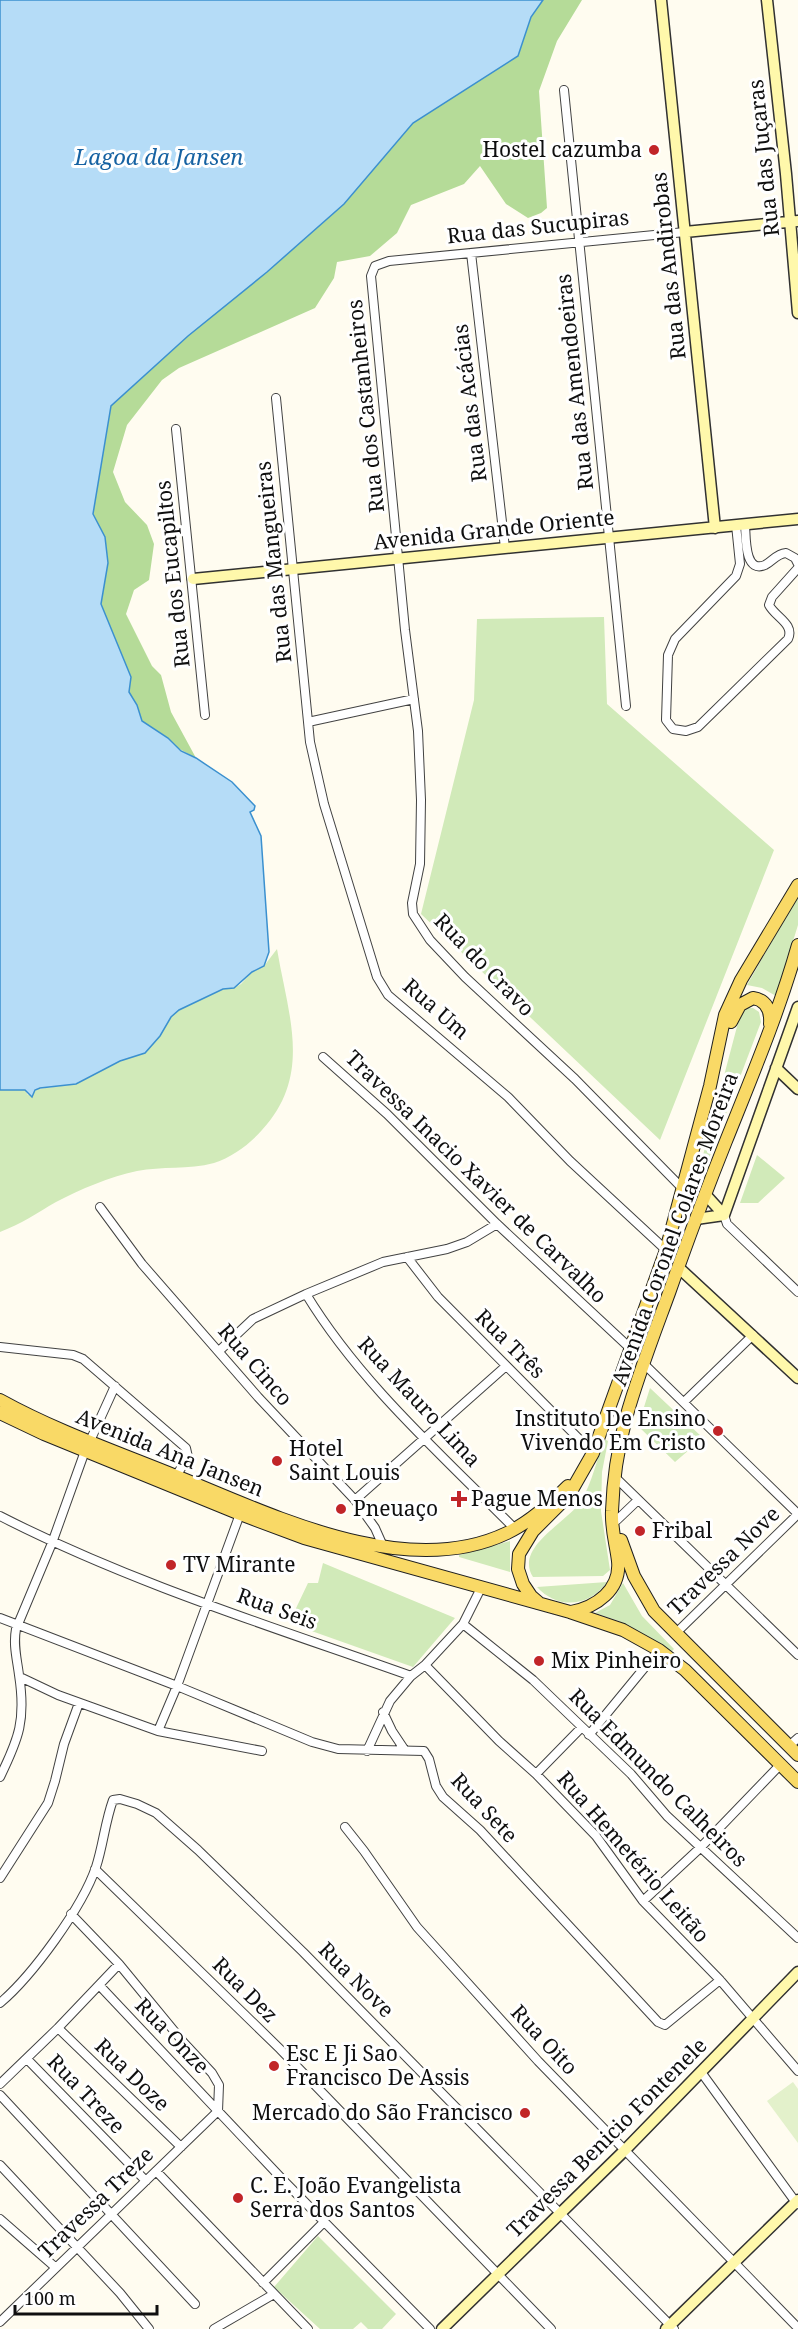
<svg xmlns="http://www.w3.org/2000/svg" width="798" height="2329" font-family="'Noto Serif',serif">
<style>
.green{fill:#d1eab9}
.forest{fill:#b5db98}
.pitch{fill:#e3f1cb}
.water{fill:#b5dcf7;stroke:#3b90cf;stroke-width:1.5}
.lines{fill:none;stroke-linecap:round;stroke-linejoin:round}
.street-casing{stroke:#424242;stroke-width:10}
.secondary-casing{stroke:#313131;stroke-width:13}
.primary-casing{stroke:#202020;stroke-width:14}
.street{stroke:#fff;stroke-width:8}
.secondary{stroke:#fff8ab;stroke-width:10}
.primary{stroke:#f9d966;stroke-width:12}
.poi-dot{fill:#c12528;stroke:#fff;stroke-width:2}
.labels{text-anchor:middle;stroke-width:6;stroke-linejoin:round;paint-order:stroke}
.poi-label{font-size:21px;fill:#0f0f0f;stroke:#fff;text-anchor:start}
.street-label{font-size:21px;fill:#0f0f0f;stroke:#fff}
.water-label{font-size:22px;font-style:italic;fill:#1662a2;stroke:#fff}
</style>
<rect width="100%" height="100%" fill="#fffcf0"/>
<path class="green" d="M604 617 607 704 774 850 660 1140 421 914 474 700 477 619Z
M798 896V925L776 996 762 988 747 985Z
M277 949C288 1015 313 1075 262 1130 249 1145 232 1157 214 1163 188 1170 162 1166 137 1171 109 1177 81 1189 56 1202 37 1213 21 1224 0 1232V1090H25L28 1095 38 1089 76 1084 120 1061 145 1053 160 1036 171 1017 179 1010 223 989 234 988 241 984 252 972 264 966Z
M748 1008H753L759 1012 761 1022 708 1161 702 1159 739 1019 744 1010Z
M757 1155 785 1178 758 1203H740Z
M650 1388 703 1438 675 1462 638 1426Z
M604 1439 608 1441 602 1472 601 1511 610 1570 603 1576 533 1577C514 1547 567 1523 581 1501 592 1483 597 1459 604 1439Z
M510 1541V1572L459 1557V1555Z
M323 1563 455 1618 413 1667 289 1623 308 1583H318Z
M607 1582C589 1607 558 1610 537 1587Z
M623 1583 642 1616 674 1649 671 1652 619 1621 595 1613 610 1605Z
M318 2236 396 2314 382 2329H368L361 2322 353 2329H320L274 2287Z"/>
<path class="forest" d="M543 0H582L557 41 539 91 547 208 541 213 528 218 506 204 480 166 464 184 411 205 397 233 370 256 337 262 334 278 315 308 179 368 162 380 127 425 113 472 125 502 147 525 154 544 149 580 134 590 126 614 152 666 161 675 171 712 196 758 176 747 168 738 142 721 137 705 129 692 131 677 101 604 108 563 105 537 93 514 111 406 188 336 267 272 344 204 413 123 518 56 531 17Z"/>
<path class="pitch" d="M793 2082 798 2089V2143L767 2101Z"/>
<path class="water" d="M0 0H543L531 17 518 56 413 123 344 204 267 272 188 336 111 406 93 514 105 537 108 563 101 604 131 677 129 692 137 705 142 721 168 738 181 751 196 758 232 782 255 806 254 810 250 812 261 836 269 952 264 966 252 972 234 988 223 989 179 1010 171 1017 160 1036 145 1053 120 1061 76 1084 40 1088 35 1090 32 1097 25 1090H0Z"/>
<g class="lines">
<defs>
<path id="street" d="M564 90 626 706
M471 253 505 548
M276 398 310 742 324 804 377 977 388 995 508 1097 570 1161 666 1250
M176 429 205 715
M736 525 740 564 736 576 675 639 668 655 666 720 673 729 686 731 698 727 788 639C795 624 775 617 769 605L772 597 798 568
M745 525C746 536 744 574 765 565 773 561 776 554 786 553L795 558 798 564
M308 722 414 699
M323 1057 387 1114 497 1224 631 1349
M683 1189 575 1079 465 977 430 940 413 914 412 903 420 864 421 800 418 731 405 630 371 276 375 266 389 261 685 232
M100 1207 142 1264 258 1397 355 1500 375 1528 383 1546
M724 1215 727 1224 798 1292
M407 1257 438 1297 593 1453
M306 1294C360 1383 442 1455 515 1529
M0 1347 73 1355 83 1359 186 1448 188 1457 176 1476
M219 1351 253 1319 306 1294 383 1262 447 1249 467 1242 497 1224
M643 1363 798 1514
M684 1402 753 1335
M90 1441 115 1386
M615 1477 798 1655
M355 1500 506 1366
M0 1516C131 1583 273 1627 411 1676
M617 1520 638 1500
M0 1618 177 1686 312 1742 338 1749 424 1751 429 1759 436 1786 443 1797 480 1830 658 2022 665 2025 720 1980
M463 1624 533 1680 631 1774 667 1816 798 1938
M675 1634 798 1514
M425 1665 499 1741 536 1774 596 1836 643 1901 720 1980 798 2071
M20 1677 58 1695 158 1731 262 1751
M383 1712 392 1731 404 1749
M158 1731 177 1686 240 1514
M589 1735 659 1650
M789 1746 798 1738
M367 1751 390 1701 411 1676 425 1665 463 1624 481 1588
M536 1774 581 1728
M0 1777C19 1738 26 1720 19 1675 17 1659 13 1645 16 1629L52 1543 85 1451
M345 1827 364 1851 417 1927 538 2061 798 2328
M95 1869 280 2049 551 2329
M0 1878 48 1803 55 1781 64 1744 79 1703
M643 1901 700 1848 781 1764
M71 1914 119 1964 184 2043 212 2073 219 2085 218 2111
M99 1985 284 2181 430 2329
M0 2003C32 1976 82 1908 96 1867 103 1846 105 1822 113 1800L120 1799 137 1804 156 1813 198 1850 303 1952 674 2329
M58 2028 181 2147
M27 2059 146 2181
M701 2072 797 2204
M0 2084 58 2028 119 1964
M0 2095 195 2304
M0 2165 120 2293 149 2329
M156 2171 308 2329
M0 2219 55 2267
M263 2283 324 2222
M0 2322 218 2111
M214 2329 274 2294"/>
<path id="secondary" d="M661 0 715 528
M767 0 786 174 798 313
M685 232 798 221
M193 579 798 519
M776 1068 798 1089
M705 1194 724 1215
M724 1215 798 1007
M696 1219 724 1215
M678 1267 798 1378
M442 2329 624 2151 798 1972
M666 2329 798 2200"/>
<path id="primary" d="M731 1022 740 1005 753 998C767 1000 771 1011 770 1024
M0 1400C56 1431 117 1452 176 1476 270 1514 405 1582 507 1533 530 1522 550 1504 568 1486
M0 1413 44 1434 240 1514 304 1538 570 1612 623 1630 659 1650 685 1670 798 1782
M621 1540 634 1576 654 1611 798 1755
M538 1602 531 1596 523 1584 518 1569 519 1554 533 1531 569 1495 593 1453 666 1250 710 1086 725 1015 741 980 798 885
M571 1612C596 1607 621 1590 618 1561 616 1544 611 1529 612 1511 613 1480 618 1448 626 1418 638 1375 654 1334 669 1293 687 1242 706 1191 726 1141 752 1076 779 1012 798 945"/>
</defs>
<use href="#street" class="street-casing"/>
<use href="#secondary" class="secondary-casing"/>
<use href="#primary" class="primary-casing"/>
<use href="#street" class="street"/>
<use href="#secondary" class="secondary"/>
<use href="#primary" class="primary"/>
</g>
<g class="poi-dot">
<circle cx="654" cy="150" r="6"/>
<circle cx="718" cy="1431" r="6"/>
<circle cx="277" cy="1461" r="6"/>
<path d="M456 1490h6v6h6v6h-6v6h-6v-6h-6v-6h6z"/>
<circle cx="341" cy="1509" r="6"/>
<circle cx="640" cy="1531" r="6"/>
<circle cx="171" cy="1565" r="6"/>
<circle cx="539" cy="1661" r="6"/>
<circle cx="274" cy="2066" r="6"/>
<circle cx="525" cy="2113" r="6"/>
<circle cx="238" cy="2198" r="6"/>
</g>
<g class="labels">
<g class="poi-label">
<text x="642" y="157" text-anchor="end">Hostel cazumba</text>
<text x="706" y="1426" text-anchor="end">Instituto De Ensino<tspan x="706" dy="24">Vivendo Em Cristo</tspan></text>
<text x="289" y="1456">Hotel<tspan x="289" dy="24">Saint Louis</tspan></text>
<text x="471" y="1506">Pague Menos</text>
<text x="353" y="1516">Pneuaço</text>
<text x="652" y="1538">Fribal</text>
<text x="183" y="1572">TV Mirante</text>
<text x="551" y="1668">Mix Pinheiro</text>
<text x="286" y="2061">Esc E Ji Sao<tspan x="286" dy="24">Francisco De Assis</tspan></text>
<text x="513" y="2120" text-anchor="end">Mercado do São Francisco</text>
<text x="250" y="2193">C. E. João Evangelista<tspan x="250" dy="24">Serra dos Santos</tspan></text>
</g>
<g class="street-label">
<text transform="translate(764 158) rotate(-96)" y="7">Rua das Juçaras</text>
<text transform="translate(538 227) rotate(-6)" y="7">Rua das Sucupiras</text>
<text transform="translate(669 266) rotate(-96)" y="7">Rua das Andirobas</text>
<text transform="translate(575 382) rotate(-96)" y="7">Rua das Amendoeiras</text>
<text transform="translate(470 403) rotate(-97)" y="7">Rua das Acácias</text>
<text transform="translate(366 406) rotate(-96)" y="7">Rua dos Castanheiros</text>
<text transform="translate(494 530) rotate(-6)" y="7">Avenida Grande Oriente</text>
<text transform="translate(274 562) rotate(-96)" y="7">Rua das Mangueiras</text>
<text transform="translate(173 574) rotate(-96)" y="7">Rua dos Eucapiltos</text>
<text transform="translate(484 965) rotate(46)" y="7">Rua do Cravo</text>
<text transform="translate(436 1009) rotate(41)" y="7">Rua Um</text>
<text transform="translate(476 1177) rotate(44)" y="7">Travessa Inacio Xavier de Carvalho</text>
<text transform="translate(675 1229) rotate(-70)" y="7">Avenida Coronel Colares Moreira</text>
<text transform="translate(510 1344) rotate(45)" y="7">Rua Três</text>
<text transform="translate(255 1365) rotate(49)" y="7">Rua Cinco</text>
<text transform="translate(419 1402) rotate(47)" y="7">Rua Mauro Lima</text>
<text transform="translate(170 1453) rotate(22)" y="7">Avenida Ana Jansen</text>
<text transform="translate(724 1561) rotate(-44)" y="7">Travessa Nove</text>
<text transform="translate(277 1609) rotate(20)" y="7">Rua Seis</text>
<text transform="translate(658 1778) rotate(45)" y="7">Rua Edmundo Calheiros</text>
<text transform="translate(484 1808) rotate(47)" y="7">Rua Sete</text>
<text transform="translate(633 1857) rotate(49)" y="7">Rua Hemetério Leitão</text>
<text transform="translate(356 1980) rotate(45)" y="7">Rua Nove</text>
<text transform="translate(245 1990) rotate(45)" y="7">Rua Dez</text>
<text transform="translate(172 2036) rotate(46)" y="7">Rua Onze</text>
<text transform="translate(544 2040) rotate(47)" y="7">Rua Oito</text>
<text transform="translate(132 2075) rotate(44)" y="7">Rua Doze</text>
<text transform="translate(86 2094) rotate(46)" y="7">Rua Treze</text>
<text transform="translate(607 2138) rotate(-45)" y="7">Travessa Benicio Fontenele</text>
<text transform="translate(96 2203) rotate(-44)" y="7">Travessa Treze</text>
</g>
<g class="water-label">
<text x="159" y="165">Lagoa da Jansen</text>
</g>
</g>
<path d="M15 2305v9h142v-9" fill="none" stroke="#0f0f0f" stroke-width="3"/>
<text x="24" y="2305" font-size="18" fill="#0f0f0f" stroke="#ffffff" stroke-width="4.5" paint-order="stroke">100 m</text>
</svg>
